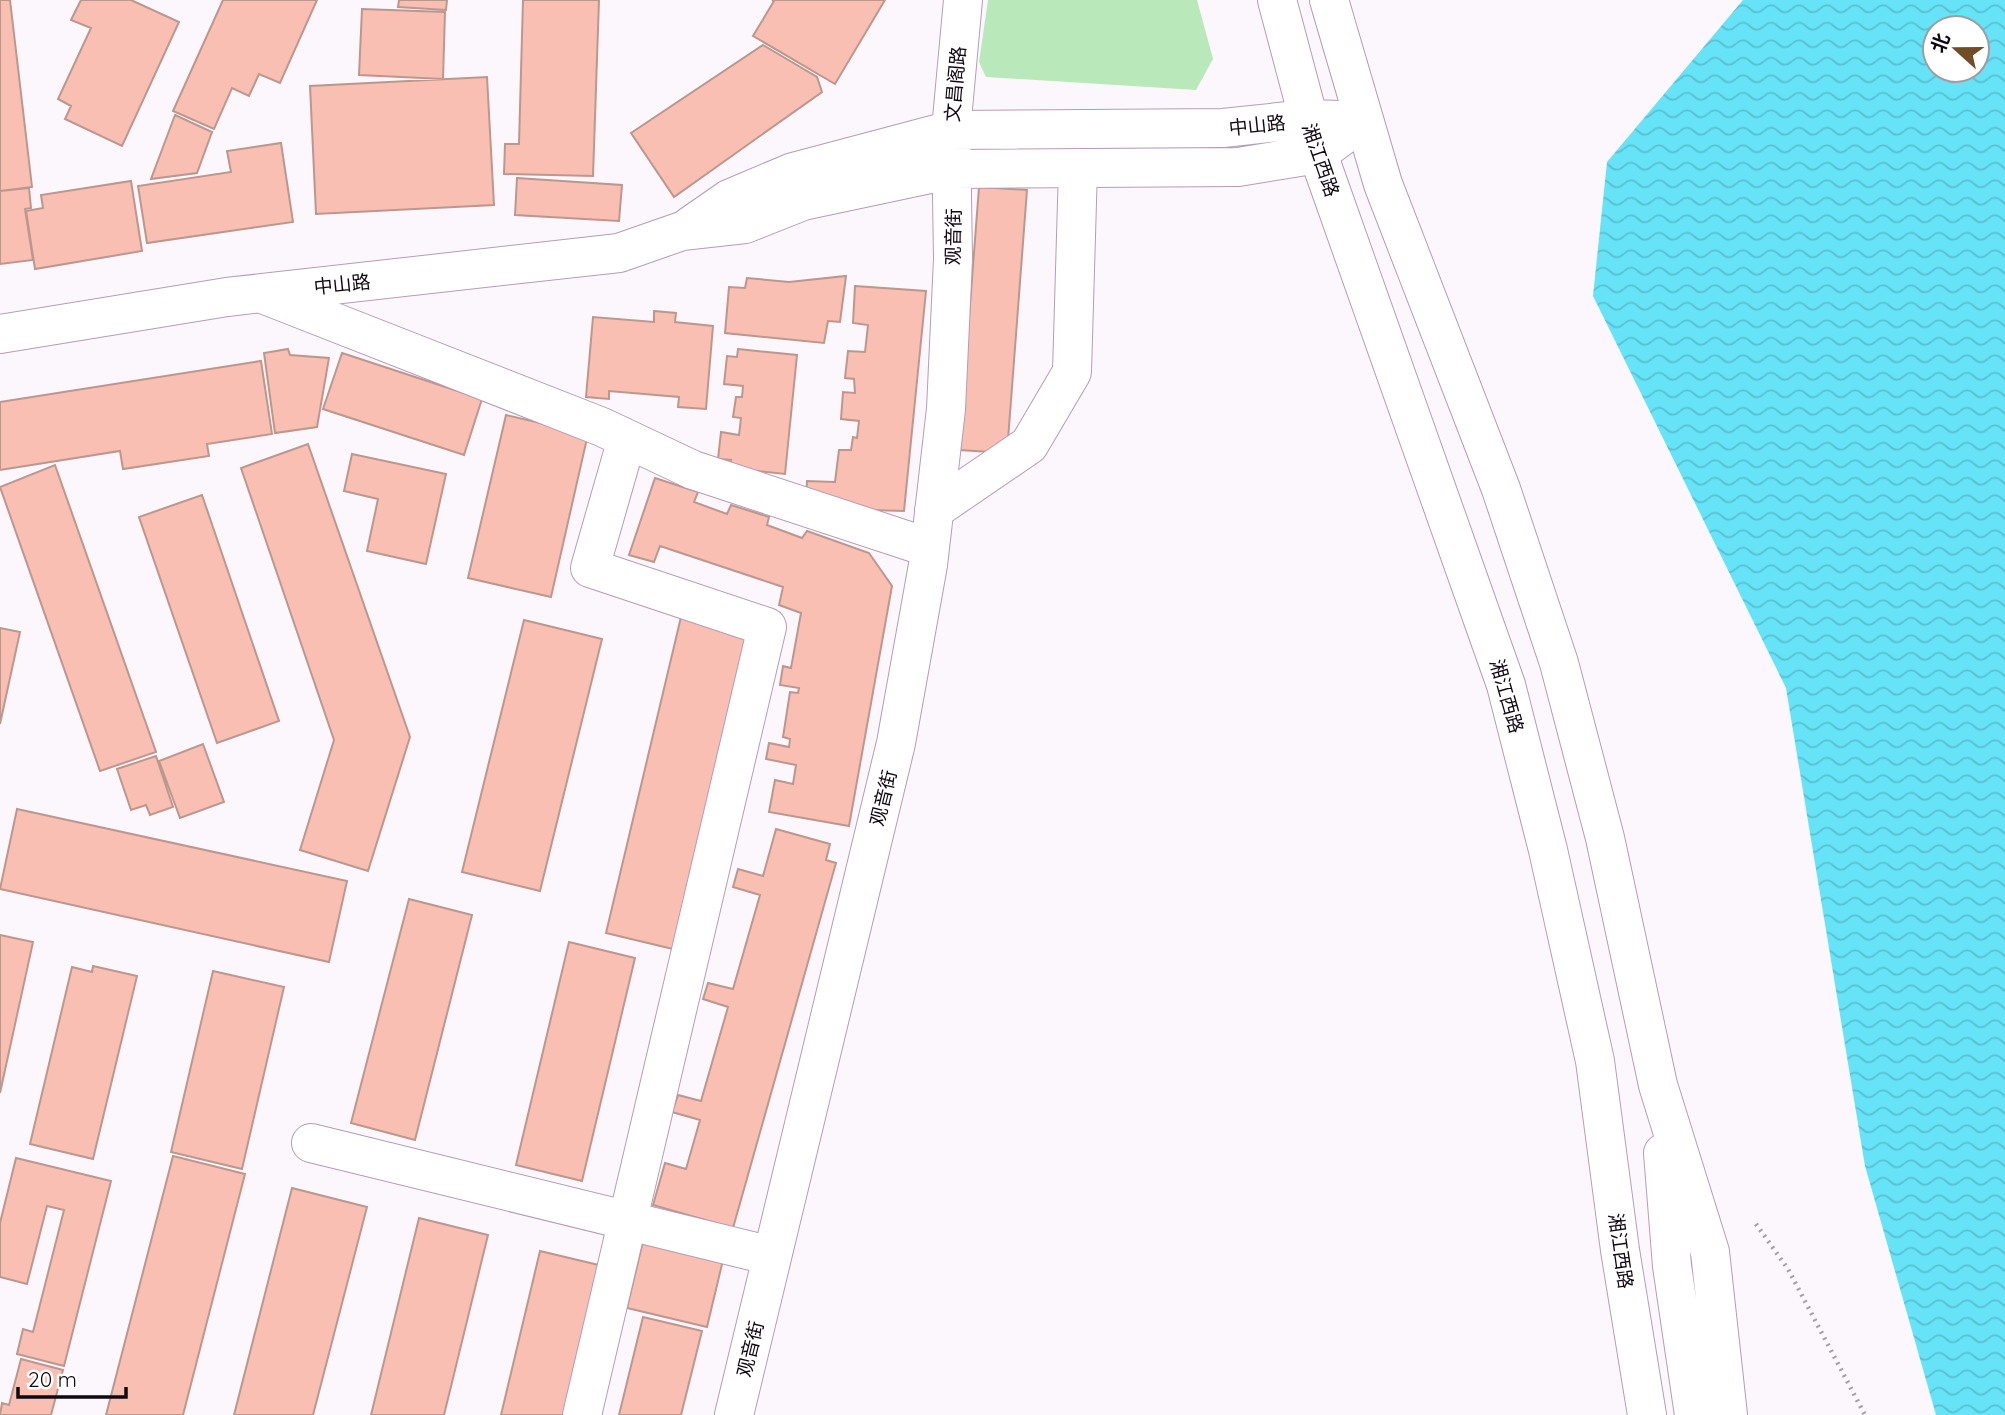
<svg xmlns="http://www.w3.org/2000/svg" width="2005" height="1415" font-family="Quicksand,'Noto Sans SC',sans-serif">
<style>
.green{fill:#b9e9bb}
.water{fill:url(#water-waves);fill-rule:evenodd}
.building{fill:#f8bfb2;stroke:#bc978e;stroke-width:2}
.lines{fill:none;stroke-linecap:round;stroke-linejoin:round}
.minor-casing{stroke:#b59cb6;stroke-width:40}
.major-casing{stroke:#b59cb6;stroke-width:40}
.path{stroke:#a59fa6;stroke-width:4.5;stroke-dasharray:2 5;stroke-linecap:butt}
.minor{stroke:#fff;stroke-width:38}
.major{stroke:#fff;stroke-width:38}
.labels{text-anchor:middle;stroke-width:5;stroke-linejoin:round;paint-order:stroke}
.street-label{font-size:19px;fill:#110912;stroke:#fff}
</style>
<defs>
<pattern id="water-waves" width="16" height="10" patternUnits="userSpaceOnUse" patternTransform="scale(1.75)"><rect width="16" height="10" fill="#66e3f7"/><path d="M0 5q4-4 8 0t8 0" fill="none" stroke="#57c1d3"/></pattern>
</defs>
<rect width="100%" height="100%" fill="#fcf7fd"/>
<path class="green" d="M988 0H1197L1213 59 1196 90 986 77 979 62Z"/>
<path class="water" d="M1743 0H2005V1415H1936L1865 1166 1786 688 1593 296 1607 162ZM1935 28H1977V70H1935Z"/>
<path class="building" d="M0 0H10L32 187 0 191Z
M81 0H131L179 22 122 146 65 119 71 106 58 99 91 28 71 20Z
M223 0H317L280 83 259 74 249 96 232 88 214 129 173 111Z
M399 0H447L446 10 398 7Z
M523 0H599L593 176 504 174 505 144H519Z
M772 0H885L835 84 753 36 774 1Z
M362 9 445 12 443 79 359 75Z
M763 45 817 77 822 92 674 197 631 133Z
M487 77 494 205 316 214 310 86Z
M175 115 212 132 197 173 151 179Z
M281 143 293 222 147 243 138 186 231 172 227 151Z
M517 178 622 185 619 221 515 215Z
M131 181 142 251 35 269 26 211 43 208 41 195Z
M979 187 1027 190 1007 453 959 450Z
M29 188 31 208 25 209 33 260 0 264V191Z
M846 276 840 322 828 321 824 343 725 333 729 287 745 288 747 278 789 282Z
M855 286 926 291 904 511 833 509 806 500 807 481 835 482 839 450H851L853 437 857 438 859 421 841 419 843 392 855 393 854 379 845 378 848 351 865 352 868 325 853 323Z
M654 311 676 313 675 322 713 326 706 409 678 407 679 397 609 391V399L586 397 593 317 654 322Z
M288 349 290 355 329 358 317 427 275 433 264 353Z
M738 349 797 355 785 474 730 468 731 460 718 459 721 432 739 435 741 418 733 417 736 397H742L743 386 724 384 727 356 737 357Z
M342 353 482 399 464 455 323 409Z
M261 361 272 434 207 444 209 456 123 469 120 451 0 470V402Z
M506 415 588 434 551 597 468 578Z
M308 444 410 737 368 871 300 850 334 740 241 468Z
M352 454 446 474 426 564 367 551 378 499 344 491Z
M55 465 156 752 100 771 0 487Z
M655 478 698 492 694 502 727 514 731 505 769 517 767 525 802 538 807 531 869 553 892 586 849 826 769 812 775 780 793 784 796 765 766 759 769 743 789 747 790 739 783 737 790 692 798 693 799 688 780 685 783 666 791 668 801 613 779 605 783 587 660 546 654 562 629 555Z
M202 495 279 721 217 743 139 517Z
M681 617 752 634 677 950 606 933Z
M524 620 602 639 540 891 462 872Z
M0 628 20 632 0 724Z
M203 744 224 802 180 818 159 761Z
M156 756 173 807 150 815 146 805 131 810 117 769Z
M17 809 347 881 329 962 0 889Z
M776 829 830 844 826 860 836 863 733 1228 653 1205 665 1163 686 1169 700 1120 672 1112 678 1095 701 1101 728 1007 703 999 708 983 733 989 760 895 733 887 738 869 763 876Z
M409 899 472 915 415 1140 351 1123Z
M0 935 33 942 0 1093Z
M569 942 635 958 582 1181 516 1165Z
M93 966 137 976 93 1159 30 1144 72 967 92 972Z
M213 971 284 987 242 1169 171 1152Z
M173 1156 245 1174 183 1415H106Z
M16 1158 111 1181 64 1366 17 1354 23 1329 33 1332 64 1210 47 1206 27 1284 0 1277V1223Z
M292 1188 367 1207 313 1415H234Z
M419 1218 488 1235 444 1415H371Z
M643 1241 723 1260 707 1327 627 1308Z
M540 1251 603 1266 567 1415H501Z
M643 1317 702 1331 681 1415H619Z
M21 1359 63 1370 51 1415H0L2 1403 9 1405Z"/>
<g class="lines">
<defs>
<path id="minor" d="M690 226 729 199 793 172 951 130 1223 128 1307 119 1341 120
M265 295 602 427 693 470 930 548
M0 334 227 297 619 253 682 231 745 224 803 201 954 169 1238 167 1318 154 1362 121
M934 510 1029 445 1072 372 1078 168
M311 1143 772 1256
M582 1415 767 627 590 568 627 439
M734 1415 896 743 928 565 946 409 953 259 951 130 963 0"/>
<path id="major" d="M1277 0 1318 154 1506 685 1548 850 1595 1061 1620 1250 1647 1415
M1329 0 1383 184 1501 489 1559 663 1605 838 1658 1085 1710 1252 1728 1415
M1663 1153 1672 1266 1694 1415"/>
</defs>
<use href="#minor" class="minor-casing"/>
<use href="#major" class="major-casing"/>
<path class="path" d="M1756 1224 1788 1269 1865 1415"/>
<use href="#minor" class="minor"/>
<use href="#major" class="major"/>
</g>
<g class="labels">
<g class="street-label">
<text transform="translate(955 84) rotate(-85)" y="7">文昌阁路</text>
<text transform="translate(1257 125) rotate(-6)" y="7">中山路</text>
<text transform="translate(1321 160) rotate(71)" y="7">湘江西路</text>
<text transform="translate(953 237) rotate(-89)" y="7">观音街</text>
<text transform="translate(342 284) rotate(-6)" y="7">中山路</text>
<text transform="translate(1507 696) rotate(74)" y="7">湘江西路</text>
<text transform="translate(883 798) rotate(-76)" y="7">观音街</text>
<text transform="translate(1621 1251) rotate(82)" y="7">湘江西路</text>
<text transform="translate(750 1349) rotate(-76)" y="7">观音街</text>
</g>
</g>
<g transform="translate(1956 49) rotate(291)"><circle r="33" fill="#ffffff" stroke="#a09da0" stroke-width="2"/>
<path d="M0-5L12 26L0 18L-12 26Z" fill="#714d27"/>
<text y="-10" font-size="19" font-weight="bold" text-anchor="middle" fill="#110912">北</text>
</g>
<path d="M18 1387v10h108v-10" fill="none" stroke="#110912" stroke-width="3.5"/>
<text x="28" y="1387" font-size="21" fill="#110912" stroke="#ffffff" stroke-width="5" paint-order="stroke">20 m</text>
</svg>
